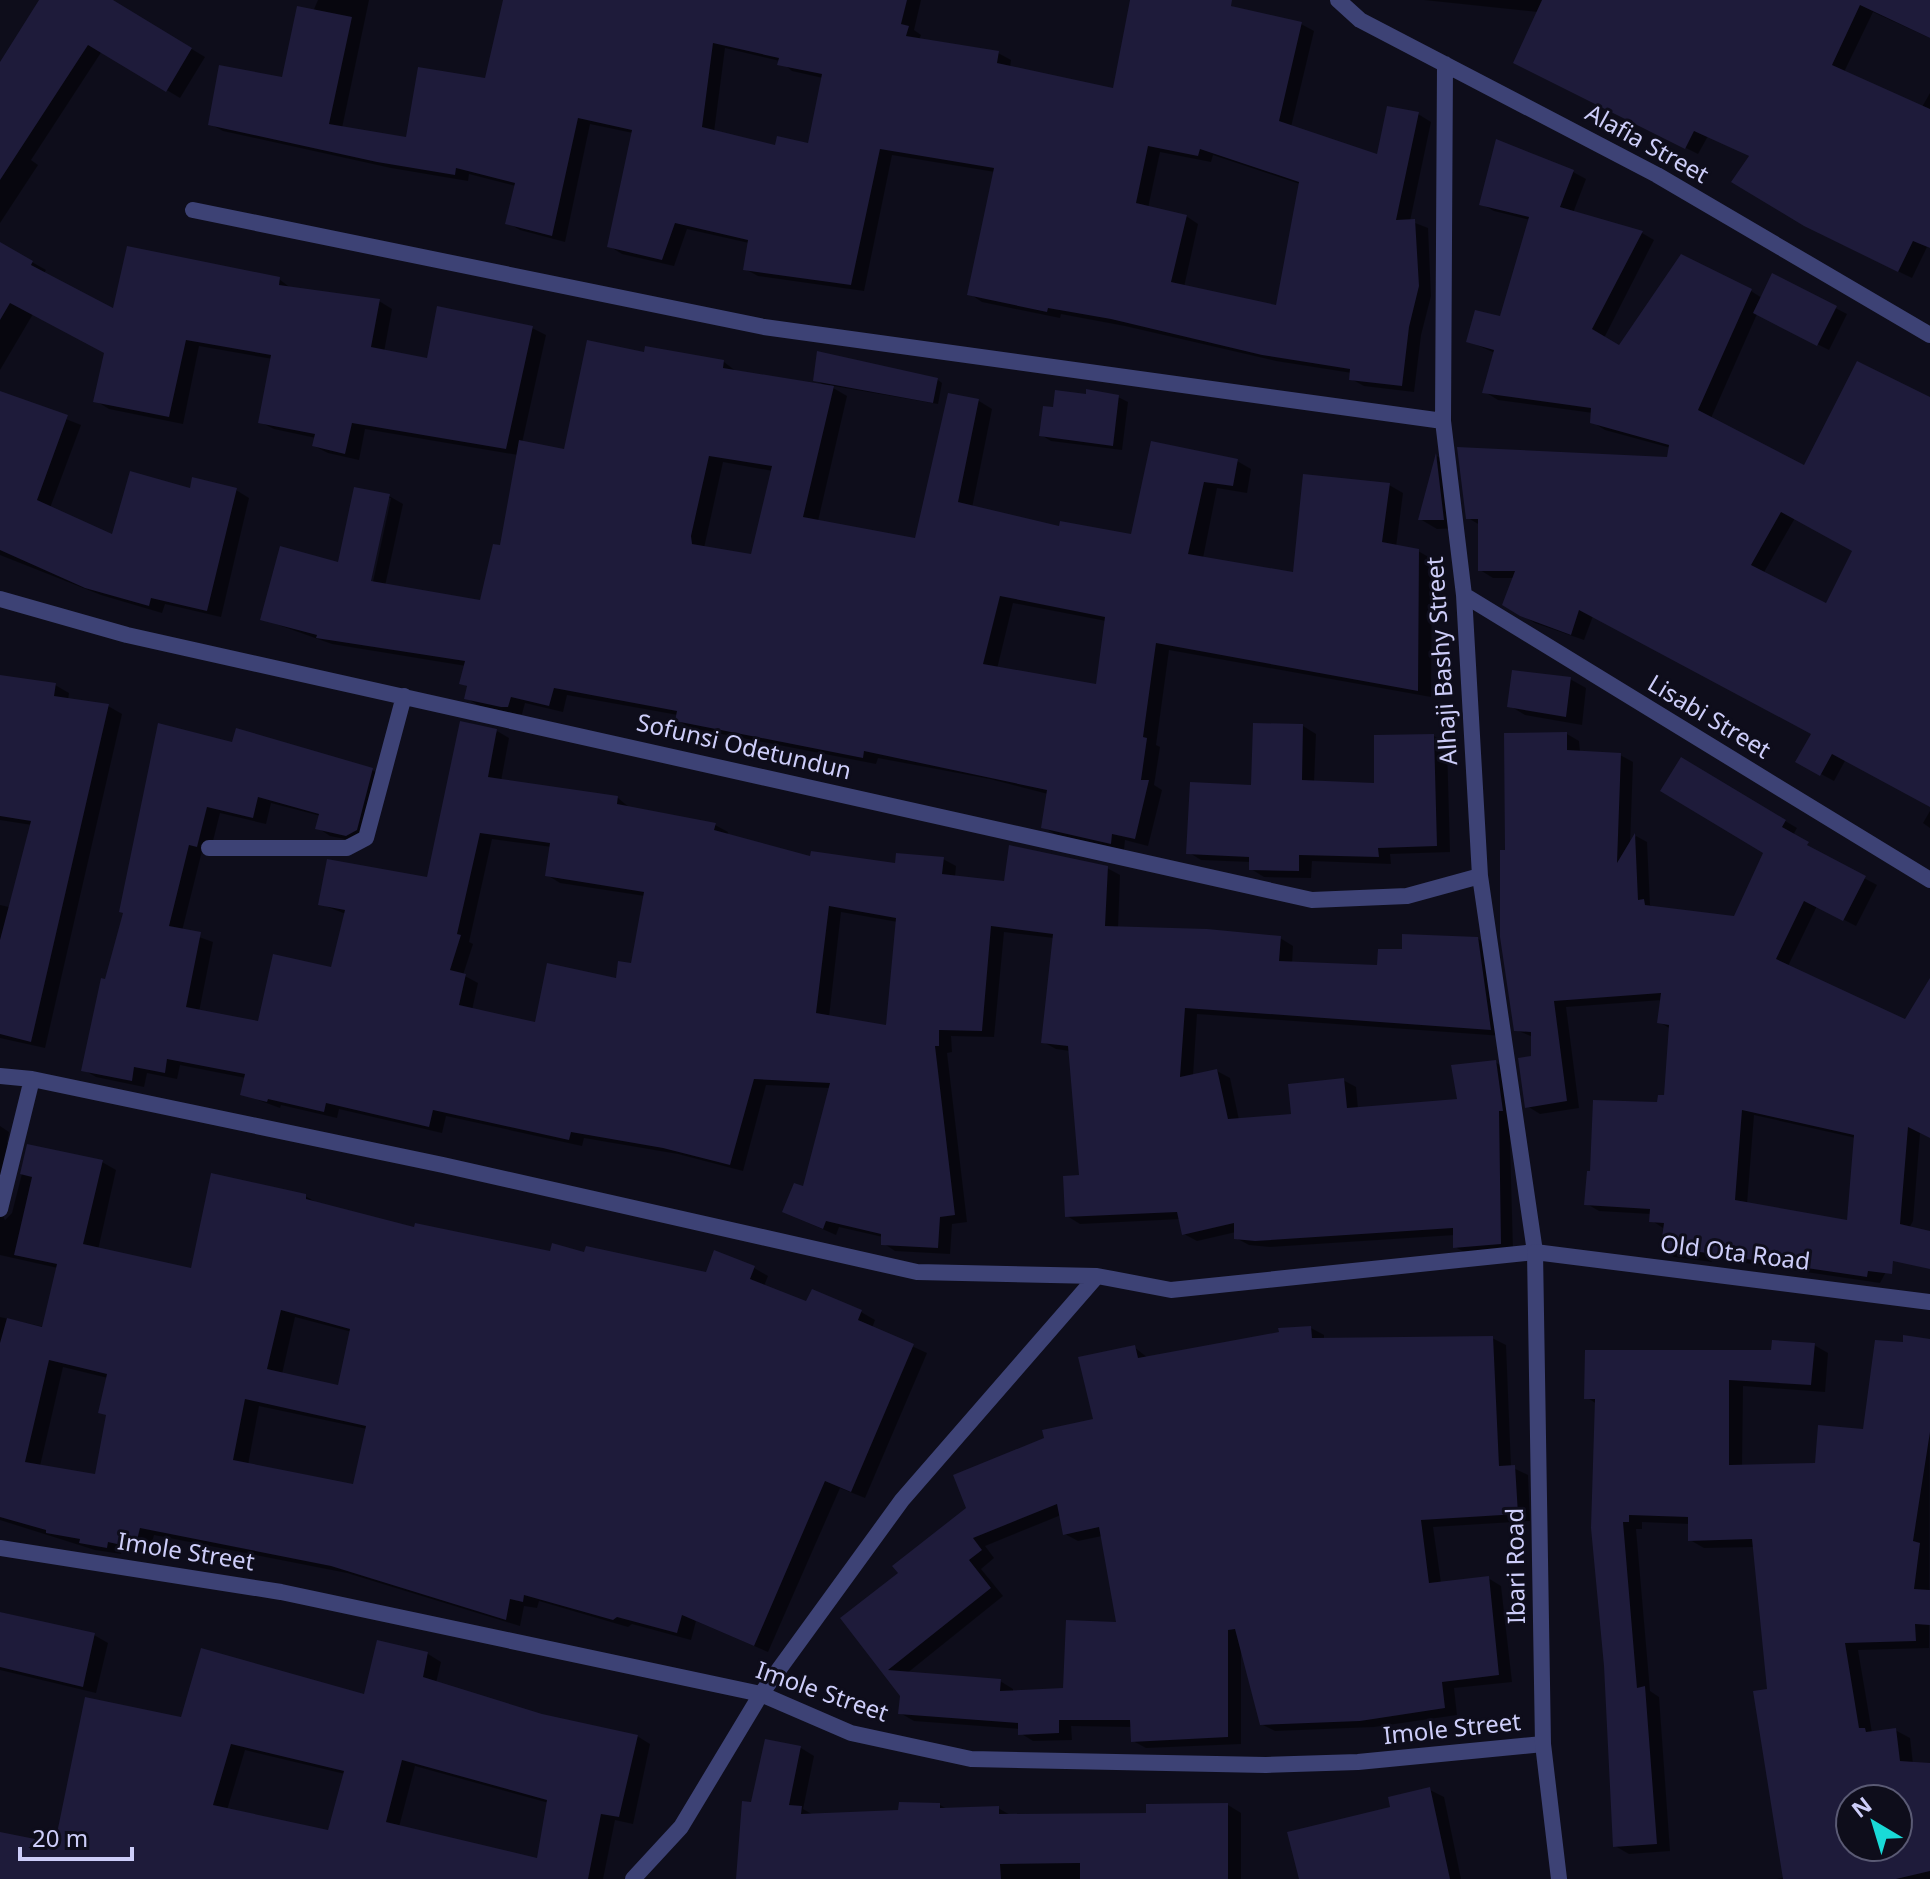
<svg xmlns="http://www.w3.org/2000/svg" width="1930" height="1879" font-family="'Noto Sans',sans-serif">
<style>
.shadow{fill:#0007;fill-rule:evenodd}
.building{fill:#1e1b3a;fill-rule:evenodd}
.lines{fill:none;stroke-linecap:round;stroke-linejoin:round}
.minor{stroke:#3d4275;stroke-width:16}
.tertiary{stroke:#3d4275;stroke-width:16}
.labels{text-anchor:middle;stroke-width:6;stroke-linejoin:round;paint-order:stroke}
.street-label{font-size:24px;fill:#cdcdf9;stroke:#0e0d1b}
</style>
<rect width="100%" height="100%" fill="#0e0d1b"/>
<path class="shadow" d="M40 0H110L205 57 180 98 102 51 31 160 38 165 0 223V66Z
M318 0H369L342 128 408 140 487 81 504 0H921L914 30 921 35 919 40 998 53 1011 60 1010 67 1114 90 1132 0H1216L1243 11 1301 24 1314 31 1291 127 1379 157 1418 114 1431 122 1410 221 1428 228 1431 296 1421 335 1414 392 1364 386 1351 379 1352 373 1276 361 1125 326 1061 314 1060 318 982 302 970 294 995 172 892 155 864 291 758 276 745 269 749 243 687 229 674 266 622 254 609 246 633 133 590 124 565 242 520 230 508 223 516 186 469 174 468 181 391 168 223 131 210 124 284 79ZM725 48 780 61 792 71 823 78 809 145 777 148 714 132ZM1160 152 1211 162 1213 155 1300 184 1277 308 1184 287 1198 224 1186 216 1148 208Z
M1424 0H1930V38L1873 12 1844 72 1922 107 1930 93V248L1927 247 1912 278 1819 233 1751 157 1708 136 1698 154 1528 69 1538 12Z
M1573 172 1586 179 1573 213 1642 233 1654 240 1604 338 1619 348 1751 291 1762 298 1773 276 1847 314 1829 350 1757 314 1711 418 1805 468 1930 399V805L1846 759 1834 781 1797 761 1813 734 1593 616 1584 640 1535 623 1504 604 1515 578H1493L1480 570V525L1468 518 1669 459 1671 448 1605 430 1592 422 1593 413 1498 400 1485 392 1495 353 1468 341 1502 319 1530 220 1494 211 1481 204ZM1795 518 1855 551 1827 606 1763 574Z
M0 244 46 270 44 273 115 311 128 249 279 279 292 289 379 301 392 309 384 352 428 360 439 308 532 328 546 335 522 443 566 451 589 342 645 355 646 348 724 362 737 372 826 386 815 380 819 354 938 380 942 383 938 404 828 385 847 396 818 521 916 540 949 395 979 401 992 409 972 508 1060 528 1061 524 1133 537 1152 444 1237 461 1251 469 1247 493 1217 488 1203 558 1294 574 1305 476 1389 485 1403 493 1396 547 1418 551 1432 559 1431 697 1169 650 1156 745 1160 747 1154 785 1162 790 1148 846 1125 840 1124 850 1057 835 1043 827 1048 794 990 779 878 758 876 764 691 728 677 720 678 715 567 695 563 712 525 703 522 714H517L480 706 466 698 468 687 461 683 466 666 332 644 262 619 281 549 340 564 355 489 389 496 403 504 385 586 481 602 495 546 501 548 518 455 365 429 359 460 328 453 314 446 316 438 274 429 260 422 273 359 199 346 183 424 109 409 96 401 106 352 33 314 0 370ZM723 462 773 471 752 556 704 548ZM387 498H391L371 591H367ZM1013 603 1106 621 1097 686 997 669Z
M0 393 81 425 50 508 113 536 191 490H236L249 498 221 617 165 604 162 613 101 595 0 555Z
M1118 397 1128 402 1122 450 1051 441 1041 435 1055 409Z
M1437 456 1452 465 1460 528 1437 529 1420 519Z
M0 676 55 685 69 693 68 700 108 706 122 714 45 1048 0 1038V905L9 907 32 825 0 820Z
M1570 679 1586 688 1582 725 1525 715 1510 706Z
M1303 726 1316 734 1314 782 1376 785 1434 736 1447 744 1450 852 1390 854 1391 864 1312 861 1311 878 1264 877 1251 869V862L1201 860 1188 852 1253 787Z
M497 731 509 738 501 781 618 798 630 808 715 825 728 832 727 836 812 858 896 865 943 859 956 866 955 877 1005 883 1107 868 1120 875 1118 928 1280 938 1293 946 1292 964 1379 967 1404 951 1477 938 1490 946 1503 1036 1197 1014 1193 1076 1217 1071 1230 1078 1239 1120 1294 1116 1343 1080 1356 1087 1358 1109 1459 1100 1495 1062 1508 1070 1513 1251 1468 1254 1455 1247V1235L1270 1247 1249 1245 1236 1238V1232L1197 1241 1184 1234 1181 1219 1080 1224 1067 1216 1081 1177 1070 1051 1056 1049 1043 1042 1054 938 1004 932 994 1037 951 1036 952 1052 947 1053 967 1222 952 1224 950 1254 895 1251 883 1243V1237L839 1227 836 1235 797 1218 830 1088 766 1085 743 1171 678 1154 584 1138 582 1146 446 1116 442 1133 339 1109 337 1118 281 1105 280 1108 242 1094 246 1078 180 1065 177 1079 147 1073 144 1087 96 1077 84 1070 107 982 234 744 372 770 385 777 360 842 330 836 318 828 321 816 271 803 266 824 220 813 210 853 202 851 182 931 213 942 199 1012 260 1023 332 969 346 914 320 904 429 879ZM492 839 552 847 547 875 560 883 645 896 632 965 618 980 536 1024 472 1010 478 983 463 975 473 944 469 942ZM841 912 898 922 888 1027 829 1017Z
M1567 734 1579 741 1580 752 1620 755 1633 762 1630 845 1636 836 1647 842 1650 905 1657 909 1735 918 1766 852 1682 760 1797 828 1793 835 1819 854 1877 885 1856 926 1817 906 1788 966 1930 1084V1137L1920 1133 1913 1221 1880 1283 1712 1258V1262L1674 1257 1662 1250 1663 1228 1651 1220V1214L1599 1211 1587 1204 1666 1097 1671 1029 1659 1022 1662 1000 1566 1007 1579 1108 1540 1114 1527 1106 1533 1037 1516 1030 1507 852ZM1754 1115 1856 1138 1849 1223 1747 1204Z
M1930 811V828L1923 823Z
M0 1126 9 1132 7 1143 19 1150 3 1216 5 1220 12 1213 29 1146 102 1162 116 1170 98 1250 192 1271 305 1196 319 1204 416 1230 551 1253 586 1254 707 1275 754 1268 768 1276 764 1286 808 1304 813 1292 861 1312 875 1320 872 1328 927 1353 865 1498 840 1488 768 1652 696 1621 691 1640 632 1624 628 1627 539 1601 537 1608 524 1606 520 1626 347 1573 154 1535 149 1554 122 1548 121 1554 95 1550 0 1520V1317L44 1327 58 1268 0 1255ZM295 1317 352 1332 340 1388 282 1374ZM63 1367 108 1378 100 1412 108 1416 97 1476 40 1466ZM259 1406 367 1429 354 1486 248 1465Z
M1311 1328 1324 1335V1339L1492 1338 1506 1345 1511 1467 1528 1475 1530 1521 1433 1527 1441 1583 1488 1578 1501 1586 1512 1682 1454 1688 1457 1715 1374 1727 1275 1731 1261 1724 1241 1648V1744L1146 1748 1133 1741 1132 1727 1071 1726 1072 1740 1033 1741 1020 1733V1729L914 1721 900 1713 902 1696 842 1618 1096 1420 1134 1347 1148 1358ZM1061 1515 1065 1534 1078 1541 1102 1536 1119 1624 1065 1690 1013 1693V1689L1000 1681 906 1674 1003 1596 981 1569 994 1558 985 1546Z
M1930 1343 1929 1648 1858 1650 1872 1733 1895 1730 1910 1738 1913 1764 1930 1765V1879H1777L1785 1877 1755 1547 1704 1548 1690 1540V1524L1642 1522V1529H1636L1650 1691 1659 1697 1670 1851 1629 1854 1615 1846 1597 1404 1586 1397 1814 1345 1828 1353 1825 1392 1743 1386 1742 1467 1817 1465 1865 1431ZM1850 1799H1898V1847H1850Z
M0 1612 94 1635 108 1643 96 1693 0 1670Z
M378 1643 428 1654 441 1662 436 1683 542 1715 637 1736 650 1744 633 1824 615 1820 603 1879H0V1834L56 1845 183 1719 365 1697ZM245 1750 345 1774 330 1832 227 1810ZM415 1766 549 1803 539 1861 399 1827Z
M767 1741 801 1748 814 1756 803 1809 815 1816 899 1812 940 1805 949 1810 998 1808 1012 1816 1148 1815 1228 1805 1241 1813V1879H738Z
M1430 1790 1444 1797 1461 1879H1301L1392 1808Z"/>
<path class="building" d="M39 0H113L192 48 166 92 88 45 0 180V62Z
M503 0H907L901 24 909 26 906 36 999 51 997 63 1113 88 1130 0H1232L1231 6 1302 22 1279 121 1377 154 1387 106 1419 112 1396 220 1415 219 1419 286 1409 327 1402 386 1349 380 1350 369 1262 355 1111 319 1048 308 1047 312 967 295 994 168 880 149 851 285 743 270 748 240 675 223 662 260 607 247 632 130 578 118 552 236 505 224 515 183 456 168 455 175 377 162 208 125 219 65 282 77 297 6 352 17 329 124 406 137 418 67 485 78ZM713 43 779 58 777 65 822 74 808 143 777 136 775 145 702 127ZM1148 146 1198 156 1200 149 1299 182 1276 305 1171 282 1187 215 1136 203Z
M1542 0H1930V38L1860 5 1832 65 1930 109V248L1913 241 1898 272 1804 226 1731 182 1749 156 1694 131 1685 149 1513 63Z
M1496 139 1574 170 1560 207 1643 231 1592 329 1619 345 1681 254 1752 289 1698 410 1804 465 1857 361 1930 397V807L1832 754 1820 776 1795 762 1811 734 1579 610 1571 635 1520 616 1502 605 1515 571H1478V519H1466L1457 447 1667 457 1669 445 1590 423 1591 408 1482 393 1494 350 1466 342 1475 310 1500 316 1529 217 1479 205ZM1781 512 1852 551 1826 603 1751 565Z
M0 242 33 261 31 265 113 308 127 246 280 277 279 285 380 299 371 347 427 358 437 306 533 326 506 449 352 423 345 454 312 446 315 434 258 423 271 355 186 340 169 417 93 402 104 353 10 303 0 320Z
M1772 273 1837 306 1817 346 1753 313Z
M587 340 644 352 645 346 724 360 723 368 834 386 803 517 915 538 948 393 979 399 958 502 1059 526 1060 521 1131 534 1151 441 1238 459 1233 486 1204 482 1188 554 1293 572 1303 474 1390 483 1382 542 1419 549 1418 691 1156 643 1143 737 1147 738 1141 780H1149L1135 839 1112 834 1111 844 1041 828 1047 790 864 751 863 758 675 721 677 711 554 688 549 706 511 697 508 707H501L464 699 467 686 459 684 465 661 316 638 317 635 260 620 280 546 338 562 354 487 390 494 371 581 480 600 493 544 500 545 519 440 564 449ZM709 456 772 466 751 554 692 544 691 536ZM1000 596 1105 617 1096 684 983 664Z
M817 351 938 378 933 403 813 381Z
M1086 389 1119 395 1113 446 1039 436 1043 406 1053 407 1055 390 1086 394Z
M0 391 68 415 37 500 112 534 130 471 190 488 192 477 237 488 207 611 151 598 149 606 85 588 0 550Z
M1436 453 1444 520H1418Z
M1512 670 1571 677 1566 717 1507 707Z
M0 675 56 683 54 696 109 704 31 1042 0 1034V940L31 821 0 816Z
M460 721 497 729 488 777 618 796 617 804 716 823 714 830 810 856 811 851 895 863 896 853 944 857 942 874 1004 881 1009 845 1108 866 1105 926 1207 929 1281 936 1279 961 1377 965 1378 949H1402V934L1478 937 1491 1030 1185 1008 1180 1077 1217 1069 1228 1119 1291 1114 1288 1084 1344 1078 1347 1108 1457 1099 1451 1065 1496 1060 1503 1111H1499L1501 1244 1453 1248V1228L1255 1241 1234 1239V1223L1182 1235 1177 1212 1065 1217 1063 1176 1079 1175 1068 1046 1041 1043 1053 934 991 926 982 1031 939 1030V1046H935L955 1215 940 1217 938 1248 881 1245V1234L826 1221 823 1229 782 1212 794 1183 803 1186 830 1083 754 1079 730 1165 663 1148 571 1132 569 1140 433 1110 429 1127 326 1103 324 1112 268 1099 267 1102 240 1095 245 1074 167 1059 165 1073 134 1067 132 1081 81 1071 101 978 105 979 123 913 119 912 158 723 232 742 236 728 373 768 357 830 346 836 315 829 319 814 258 797 253 818 207 807 197 847 189 845 169 926 201 932 186 1007 258 1021 273 954 331 967 345 910 318 905 327 859 427 877ZM480 833 550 843 545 876 644 892 631 963 618 961 616 978 547 963 535 1022 459 1005 466 974 450 970 461 935 457 934ZM829 906 896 918 886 1025 816 1013Z
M1253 723 1303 724 1302 780 1374 783V735L1434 734 1437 846 1378 848 1379 857 1299 855V871L1249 870V857L1186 854 1190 782 1251 785Z
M1567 732V750L1621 753 1617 863 1635 833 1638 900 1644 899 1645 905 1734 916 1763 853 1660 791 1681 757 1786 820 1782 827 1809 842 1807 845 1866 876 1843 921 1804 901 1776 959 1905 1019 1930 978V1138L1908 1127 1900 1224 1930 1231V1269L1893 1261 1892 1274 1868 1271 1867 1277 1700 1252 1699 1256 1660 1251 1664 1223 1649 1222 1650 1209 1584 1205 1587 1171H1590L1593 1100 1657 1102 1658 1095H1664L1669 1025 1657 1023 1661 993 1554 1001 1567 1101 1525 1108 1518 1058 1531 1056V1032L1514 1031 1500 937V850H1505L1504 733ZM1742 1110 1854 1135 1847 1220 1735 1200Z
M27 1144 103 1160 83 1244 191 1268 211 1173 306 1194V1199L414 1227 415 1223 550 1251 552 1243 584 1252 586 1246 706 1272 714 1250 755 1266 750 1279 806 1301 812 1289 862 1310 858 1320 914 1344 851 1492 825 1481 754 1646 682 1615 677 1633 617 1617 613 1620 524 1595 523 1602 510 1599 506 1620 331 1566 140 1528 135 1548 108 1542 107 1548 79 1543 80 1539 46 1533V1530L0 1517V1343L7 1318 42 1327 57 1264 14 1255 32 1177 20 1174ZM281 1310 350 1329 338 1385 267 1369ZM49 1360 107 1374 98 1413 106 1415 95 1474 25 1462ZM245 1399 366 1426 353 1484 233 1460Z
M1311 1326 1312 1338 1493 1336 1499 1466 1515 1465 1518 1514 1421 1520 1429 1583 1489 1576 1499 1675 1442 1682 1445 1708 1360 1721 1260 1725 1235 1629 1228 1630V1737L1131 1742 1130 1720H1059V1733L1018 1735V1723L898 1714 900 1696 840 1618 898 1573 892 1566 966 1508 953 1475 1044 1438 1042 1430 1093 1419 1078 1357 1135 1345 1138 1358 1279 1332 1278 1328ZM1057 1504 1063 1535 1099 1527 1116 1622 1066 1620 1063 1688 1000 1691 1001 1679 888 1670 991 1588 969 1560 982 1550 973 1538Z
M1903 1335 1930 1339V1432L1913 1541 1920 1543 1914 1589 1930 1590V1625L1915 1624 1916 1641 1845 1643 1859 1728H1865L1866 1732 1896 1728 1900 1761 1930 1763V1871L1896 1879H1783L1753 1691 1767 1689 1752 1539 1688 1541V1517L1629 1515V1522H1623L1637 1688 1645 1686 1657 1844 1613 1847 1604 1666 1591 1528 1595 1399H1584L1585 1350H1771L1772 1340 1815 1343 1811 1385 1729 1380V1465L1815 1463 1818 1425 1863 1429 1875 1340 1903 1342ZM1850 1799H1898V1847H1850Z
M0 1612 95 1633 83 1687 0 1667Z
M377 1640 428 1652 423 1677 542 1714 638 1735 619 1817 601 1814 588 1879H0V1832L55 1843 85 1697 181 1717 201 1648 364 1694ZM231 1744 344 1771 328 1830 213 1805ZM402 1760 547 1800 537 1858 386 1822Z
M765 1739 801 1746 789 1805 802 1806 801 1814 898 1810 899 1802 940 1803V1808L999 1806V1814L1146 1813V1804L1228 1803V1879H1080V1863L1000 1864 1001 1879H736L742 1801 751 1802Z
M1430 1787 1450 1879H1299L1287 1832 1390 1807 1388 1797Z"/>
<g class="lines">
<path class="minor" d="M1338 0 1360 20 1657 175 1930 335
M193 210 764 327 1443 421
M1464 595 1930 880
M0 599 127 635 1312 900 1407 896 1480 876
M209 848H347L366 838 404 696
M0 1076 32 1079 443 1165 917 1272 1097 1276 1171 1290 1535 1252 1480 876 1464 595 1443 421 1445 64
M0 1209 32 1079
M0 1548 281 1592 761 1694 851 1733 971 1759 1266 1765 1358 1762 1543 1744
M633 1879 681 1827 761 1694 902 1500 1097 1276"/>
<path class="tertiary" d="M1559 1879 1543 1744 1535 1252 1930 1302"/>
</g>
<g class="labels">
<g class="street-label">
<text transform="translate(1647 144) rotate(29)" y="8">Alafia Street</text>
<text transform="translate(1442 661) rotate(-94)" y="8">Alhaji Bashy Street</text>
<text transform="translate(1709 717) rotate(31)" y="8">Lisabi Street</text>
<text transform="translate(744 747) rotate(13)" y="8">Sofunsi Odetundun</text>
<text transform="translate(1735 1253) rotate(7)" y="8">Old Ota Road</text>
<text transform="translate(186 1552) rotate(9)" y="8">Imole Street</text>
<text transform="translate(1516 1566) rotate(-91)" y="8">Ibari Road</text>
<text transform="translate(822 1692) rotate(19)" y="8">Imole Street</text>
<text transform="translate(1452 1729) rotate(-6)" y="8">Imole Street</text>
</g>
</g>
<g transform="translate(1874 1823) rotate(322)"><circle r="38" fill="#0e0d1b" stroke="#5a5a74" stroke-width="2"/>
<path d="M0-6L14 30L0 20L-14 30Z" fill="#19dad7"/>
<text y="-12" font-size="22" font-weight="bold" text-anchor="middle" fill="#cdcdf9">N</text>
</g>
<path d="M20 1847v12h112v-12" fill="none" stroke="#cdcdf9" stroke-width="4"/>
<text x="32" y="1847" font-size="24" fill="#cdcdf9" stroke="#0e0d1b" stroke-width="6" paint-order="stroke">20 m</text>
</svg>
